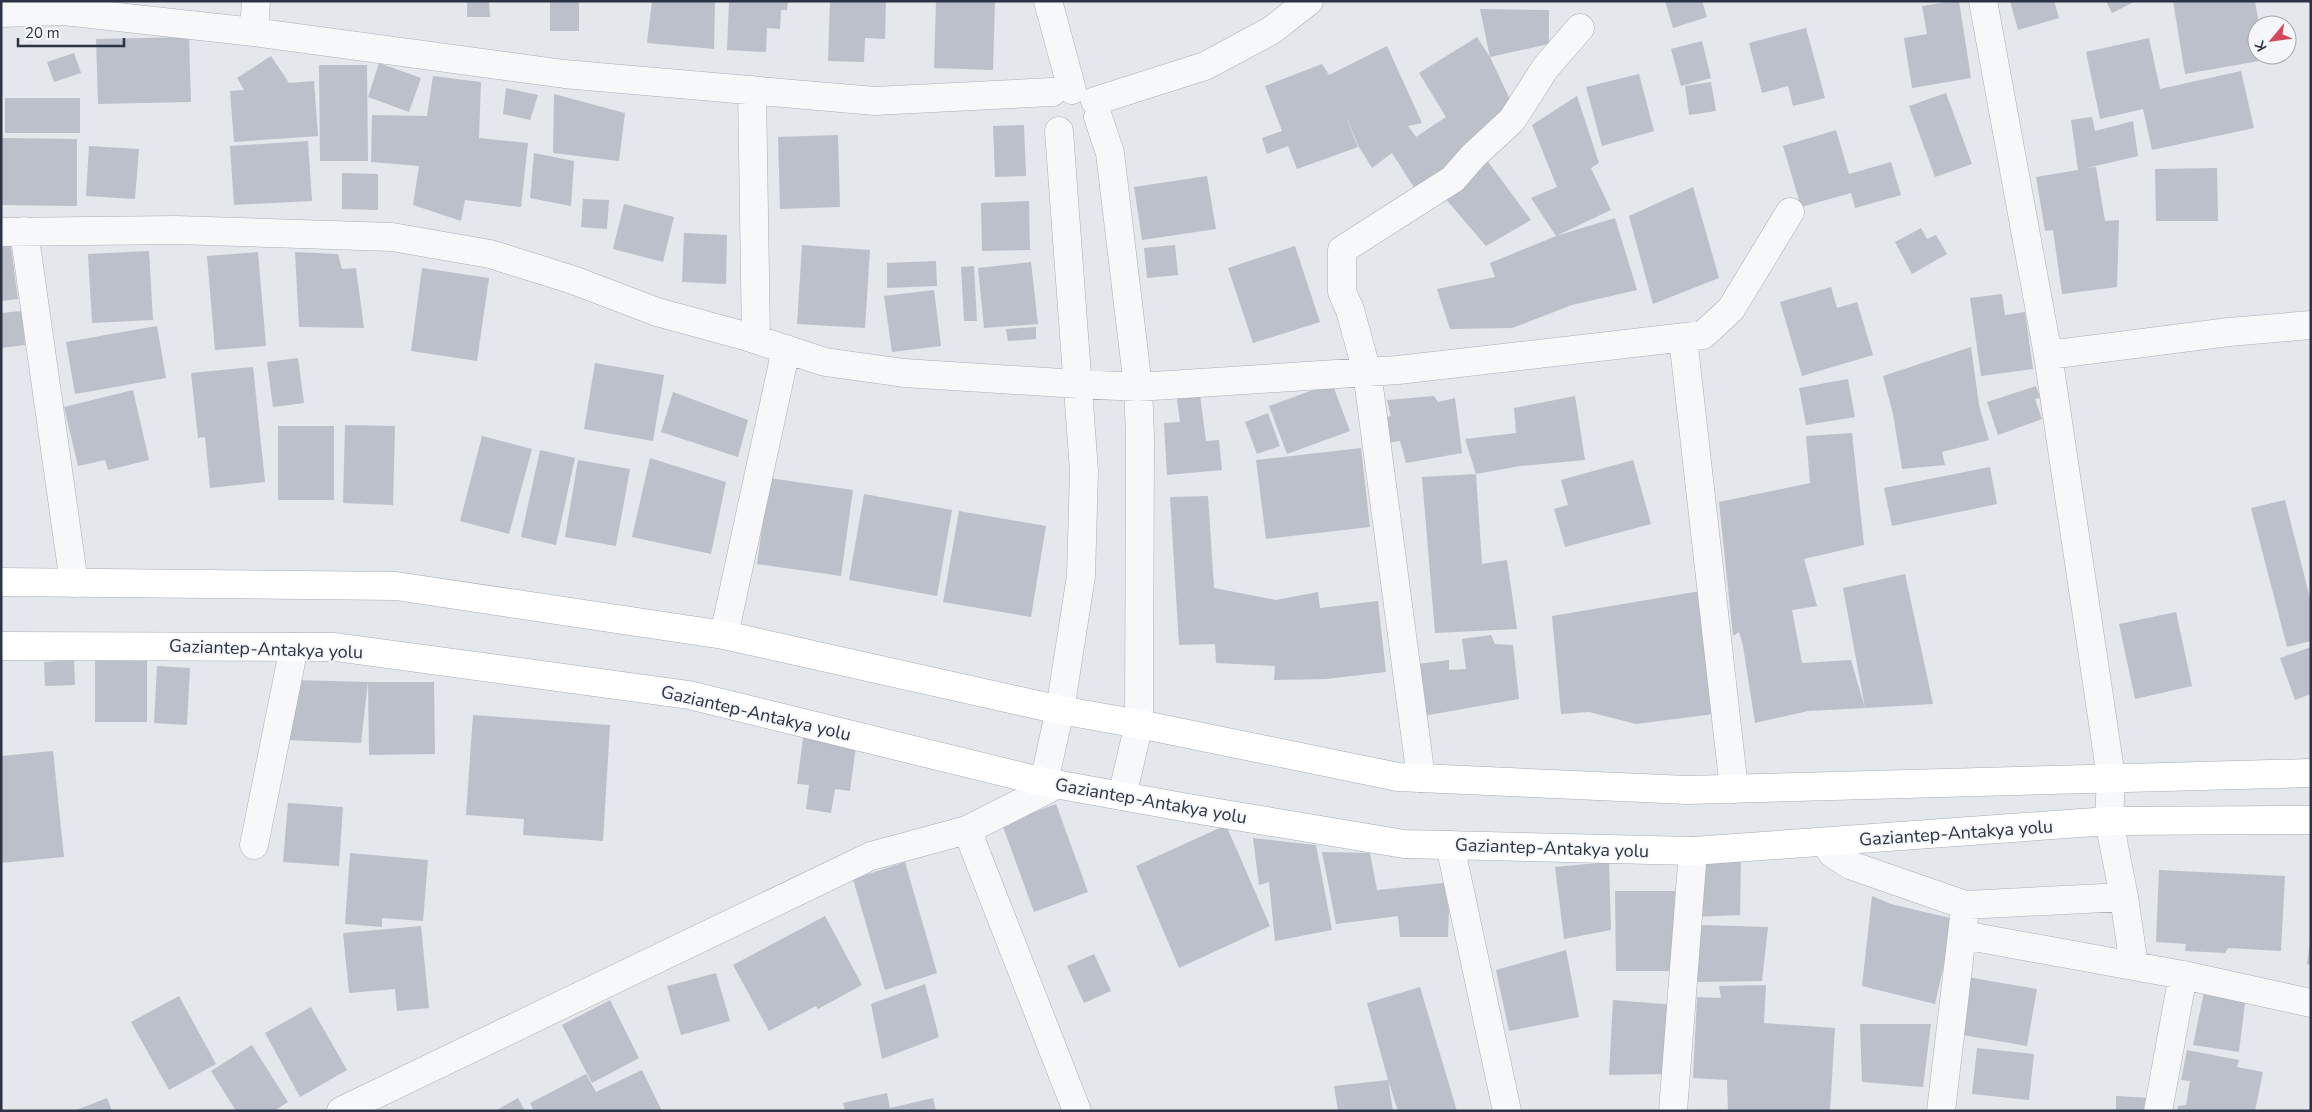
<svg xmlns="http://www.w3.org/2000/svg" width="2312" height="1112" font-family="'Nunito Sans',sans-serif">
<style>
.building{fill:#bbc0ca}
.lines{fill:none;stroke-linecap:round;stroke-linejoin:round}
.minor-casing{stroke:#a9aeb7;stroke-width:29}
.major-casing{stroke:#a3abb8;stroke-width:29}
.minor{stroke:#f7f8fa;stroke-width:28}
.major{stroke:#fff;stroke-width:28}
.labels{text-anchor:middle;stroke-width:4;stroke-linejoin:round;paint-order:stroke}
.street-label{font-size:18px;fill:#2b3445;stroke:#f4f6f9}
</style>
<rect width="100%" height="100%" fill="#e4e7ec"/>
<path class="building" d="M467 1H489L490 17H467Z
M550 1H579V31H550Z
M652 1H715L714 49 647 43Z
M729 1H788L787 10H781L780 29 767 28 766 52 727 50Z
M830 1H886L885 39 865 38 864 62 828 61Z
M936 1H995L993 70 934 68Z
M1665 1H1702L1707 17 1673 28Z
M1953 1H1959L1971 78 1912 88 1904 38 1927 34 1922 6Z
M2010 1H2054L2059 18 2018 30Z
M2106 1H2136L2112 13Z
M2173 1H2255L2259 25H2257V55H2264L2265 60 2185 74Z
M1480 9 1549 10V44L1490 57Z
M1806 28 1825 98 1793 106 1788 86 1762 93 1749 43Z
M189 37 191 102 98 104 96 39Z
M1477 37 1490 57 1514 108 1463 145 1467 158 1415 189 1392 153 1372 168 1359 147 1345 114 1358 147 1297 169 1288 146 1267 154 1262 138 1282 131 1265 86 1322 64 1329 75 1387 46 1422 123 1408 126 1416 137 1446 117 1419 73Z
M2149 38 2160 89 2241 71 2254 128 2152 150 2143 109 2100 119 2086 52Z
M1702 41 1711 78 1681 86 1671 49Z
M74 53 81 73 54 82 47 62Z
M271 56 289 83 314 81 318 136 234 142 230 91 244 90 237 78Z
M379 63 421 78 409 112 368 97Z
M319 65H367L368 161H320Z
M1639 74 1654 131 1602 146 1586 87Z
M433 76 481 82 479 138 528 143 521 207 465 200 461 221 413 205 419 166 371 162 372 115 427 116Z
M1711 82 1716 111 1689 115 1685 86Z
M506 88 538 95 530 120 503 114Z
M1946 93 1972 164 1935 177 1909 106Z
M554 94 625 113 619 161 553 153Z
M1577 96 1599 163 1591 168 1611 210 1556 236 1615 218 1637 290 1572 305 1512 328 1450 329 1437 289 1495 277 1490 263 1556 236 1531 198 1557 187 1532 125Z
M5 98H80V133H5Z
M2092 117 2095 131 2133 121 2138 156 2087 168 2096 167 2105 221 2119 220 2117 287 2062 294 2053 230 2045 231 2036 177 2078 170 2071 120Z
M1024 125 1026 176 995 177 993 126Z
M1836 130 1849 174 1891 162 1901 195 1855 208 1851 193 1801 207 1783 146Z
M838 135 840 207 780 209 778 137Z
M1 138 77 139V206L1 205Z
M308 141 312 201 234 205 230 146Z
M89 146 139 149 135 199 86 196Z
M534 153 574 161 571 206 530 198Z
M1486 159 1531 220 1486 246 1444 197Z
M2217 168 2218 221H2156L2155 169Z
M342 173 378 174V210L342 209Z
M1207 176 1216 229 1142 240 1134 187Z
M1693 187 1719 278 1653 304 1629 216Z
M583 199 609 200 607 229 581 227Z
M1029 201 1030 250 982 251 981 203Z
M624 204 674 217 663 262 613 249Z
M1921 228 1927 239 1936 235 1947 254 1912 274 1895 242Z
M9 232 18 299 1 301V233Z
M684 233 727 235 726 284 682 282Z
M802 245 870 250 865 328 797 324Z
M1175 245 1178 275 1147 278 1144 248Z
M1295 246 1320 322 1253 343 1228 268Z
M149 251 153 320 92 323 88 254Z
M258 252 266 346 215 350 207 256Z
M295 252 338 254 342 269 356 268 364 328 299 327Z
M936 261 937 286 887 288V263Z
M1031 262 1038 324 984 328 978 268Z
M974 266 977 321H964L961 267Z
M422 268 489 278 477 361 411 351Z
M1831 287 1837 308 1857 302 1873 355 1802 376 1780 302Z
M934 290 941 346 892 352 884 296Z
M2002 294 2005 315 2025 312 2033 369 1981 376 1970 298Z
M22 311 25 345 1 348V313Z
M157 326 166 378 75 394 66 342Z
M1036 327V339L1008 341 1006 329Z
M1971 347 1979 405 1989 440 1942 452 1945 465 1902 469 1893 414 1883 376Z
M298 358 304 403 273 407 267 362Z
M595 363 664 375 653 441 584 429Z
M253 367 265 482 210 488 205 437 198 438 191 373Z
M1848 379 1855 417 1806 425 1799 388Z
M1332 383 1350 431 1287 454 1269 406Z
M2036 386 2040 398 2035 399 2042 419 1998 435 1987 402Z
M133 390 149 460 108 470 105 460 78 466 64 407Z
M673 392 748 420 738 457 661 432Z
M1200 395 1206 441 1219 440 1222 470 1167 475 1164 423 1180 422 1177 399Z
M1434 396 1438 402 1455 398 1462 453 1406 463 1400 441 1387 443 1383 418 1391 416 1387 400Z
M1575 396 1585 460 1520 466 1476 474 1465 439 1516 433 1514 408Z
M1268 413 1280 446 1257 454 1245 422Z
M345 425 395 426 393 505 343 503Z
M278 426H334V500H278Z
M1852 433 1864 545 1804 559 1817 606 1792 610 1802 663 1851 660 1865 708 1843 588 1905 574 1933 704 1865 708 1808 711 1755 723 1743 646 1739 632 1733 636 1719 502 1810 483 1806 436Z
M482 436 532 449 509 534 460 521Z
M1361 448 1370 527 1266 539 1256 460Z
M540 450 575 458 556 545 521 537Z
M650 458 726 482 711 554 632 537Z
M578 460 630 469 616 546 565 537Z
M1633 460 1651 524 1565 547 1554 509 1568 505 1561 480Z
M1990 467 1997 504 1892 526 1884 488Z
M1476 474 1482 564 1507 560 1517 629 1435 633 1422 477Z
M769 478 853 490 841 576 757 564Z
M864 494 952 510 937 596 849 580Z
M1208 496 1214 588 1276 600 1318 592 1320 608 1378 601 1386 672 1326 679 1274 680 1275 666 1216 663 1215 644 1179 645 1170 497Z
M2285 500 2311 602V641L2287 647 2251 508Z
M959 511 1046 526 1031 617 943 602Z
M1700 591 1714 714 1636 724 1589 712 1561 714 1552 616Z
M2176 612 2192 686 2135 699 2119 624Z
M1491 635 1495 644 1513 645 1519 699 1423 716 1418 664 1449 660V670L1466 669 1462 639Z
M2311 647V694L2295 700 2280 658Z
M95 656H147V722H95Z
M74 660 75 685 45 686 44 662Z
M157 666 190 668 187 725 154 723Z
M294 680 368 682 361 743 285 740Z
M368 682H434L435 754 369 755Z
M473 715 610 725 603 841 523 835 524 819 466 815Z
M804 731 857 738 850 791 835 789 831 813 806 809 809 785 797 784Z
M53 751 64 857 1 863V756Z
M288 803 343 807 339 866 283 862Z
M1056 804 1088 892 1034 912 1002 824Z
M1226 825 1270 926 1179 968 1136 866Z
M1253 838 1316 845 1332 930 1275 941 1269 882 1259 885Z
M1322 852 1370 853 1377 890 1444 883 1449 910 1448 937H1400L1398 916 1336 924Z
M350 853 428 860 423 921 382 918V927L345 924Z
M1741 854 1740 915 1693 917 1695 857Z
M905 862 937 973 885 990 853 879Z
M1609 862 1611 930 1564 939 1555 867Z
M2159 870 2285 876 2281 951 2228 948 2225 953 2185 951 2186 944 2156 942Z
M1615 891H1675L1673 971H1616Z
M1872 896 1891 904 1954 919 1935 1004 1862 986Z
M825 916 862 985 818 1009 816 1006 769 1031 733 965Z
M1701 925 1768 927 1762 981 1696 982Z
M421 926 429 1008 397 1011 395 989 349 993 343 933Z
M2310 940H2311V965L2307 964Z
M1566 950 1579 1017 1509 1031 1496 970Z
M1094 954 1111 991 1084 1003 1067 966Z
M716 973 730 1021 681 1035 667 986Z
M1967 977 2037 989 2027 1046 1957 1034Z
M925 984 939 1037 882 1059 871 1004Z
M1766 985 1764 1023 1835 1028 1830 1111H1728L1727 1080 1693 1078 1697 997 1721 998 1719 986Z
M1420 987 1457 1111H1398L1388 1080 1393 1111H1338L1334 1086 1388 1080 1367 1003Z
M2205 987 2246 995 2239 1052 2193 1045Z
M179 996 216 1064 169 1090 131 1022Z
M610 1000 639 1058 592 1083 562 1025Z
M1613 1000 1675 1005 1669 1074 1609 1075Z
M311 1007 347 1070 300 1097 265 1033Z
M1860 1024H1931L1923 1087 1862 1082Z
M252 1045 288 1102 274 1111H236L211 1071Z
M1977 1048 2034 1054 2029 1100 1972 1094Z
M2187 1050 2239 1060 2237 1067 2263 1072 2255 1111H2177L2178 1106 2186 1105 2190 1081 2181 1080Z
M642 1070 662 1111H534L530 1103 586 1074 596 1092Z
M887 1093 890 1108 933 1098 936 1111H845L843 1103Z
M2116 1096 2150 1098 2147 1111H2116Z
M107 1098 112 1111H74Z
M518 1098 525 1111H495Z"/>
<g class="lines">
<defs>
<path id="minor" d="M1048 1 1072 90
M1983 1 2048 355 2111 777 2109 821 2124 897 2134 966
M1 13 64 11 254 32 564 74 875 101 1052 92
M254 32 256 1
M752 90 756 339
M1095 101 1205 66 1272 30 1309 1
M1098 117 1110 153 1138 387 1140 436 1139 724 1122 796
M24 231 74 583
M1 232 176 230 392 237 490 254 573 280 657 312 745 336 825 362 904 373 1078 384 1138 387 1398 370 1703 335 1731 309 1790 212
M1683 338 1734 789
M2048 355 2229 332 2311 325
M724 635 786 349
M1421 778 1367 372 1350 310 1342 292V250L1453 179 1473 156 1512 120 1546 67 1580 28
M1044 782 1060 710 1081 576 1084 471 1059 131
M967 830 1077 1111
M1825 843 1832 853 1850 865 1965 905 2124 897
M254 845 294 647
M1450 845 1507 1111
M1963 935 2183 975 2311 1003
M341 1111 871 856 967 830 1058 784
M1673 1111 1693 851
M1941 1111 1964 917
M2158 1111 2183 975"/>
<path id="major" d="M1 582 396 586 724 635 1060 710 1139 724 1398 777 1687 790 2311 773
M1 646 335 647 689 695 1044 782 1188 808 1404 844 1693 851 2109 821 2311 820"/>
</defs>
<use href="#minor" class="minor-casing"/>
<use href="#major" class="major-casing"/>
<use href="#minor" class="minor"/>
<use href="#major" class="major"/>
</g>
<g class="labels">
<g class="street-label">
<text transform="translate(266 649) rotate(2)" y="6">Gaziantep-Antakya yolu</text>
<text transform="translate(756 713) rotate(13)" y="6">Gaziantep-Antakya yolu</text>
<text transform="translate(1151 801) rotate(10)" y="6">Gaziantep-Antakya yolu</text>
<text transform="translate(1956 833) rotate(-4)" y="6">Gaziantep-Antakya yolu</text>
<text transform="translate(1552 848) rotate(2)" y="6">Gaziantep-Antakya yolu</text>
</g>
</g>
<rect width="2312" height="1112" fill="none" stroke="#2b3445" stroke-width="5"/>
<g transform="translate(2272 40) rotate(241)"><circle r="24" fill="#f4f6f9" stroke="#a4a8b1"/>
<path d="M0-4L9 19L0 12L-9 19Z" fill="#d1495b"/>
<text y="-8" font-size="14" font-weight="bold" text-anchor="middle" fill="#2b3445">K</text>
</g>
<path d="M18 38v8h106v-8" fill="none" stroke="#2b3445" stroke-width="2.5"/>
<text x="25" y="38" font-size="15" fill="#2b3445" stroke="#f4f6f9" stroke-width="4" paint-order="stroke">20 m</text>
</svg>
